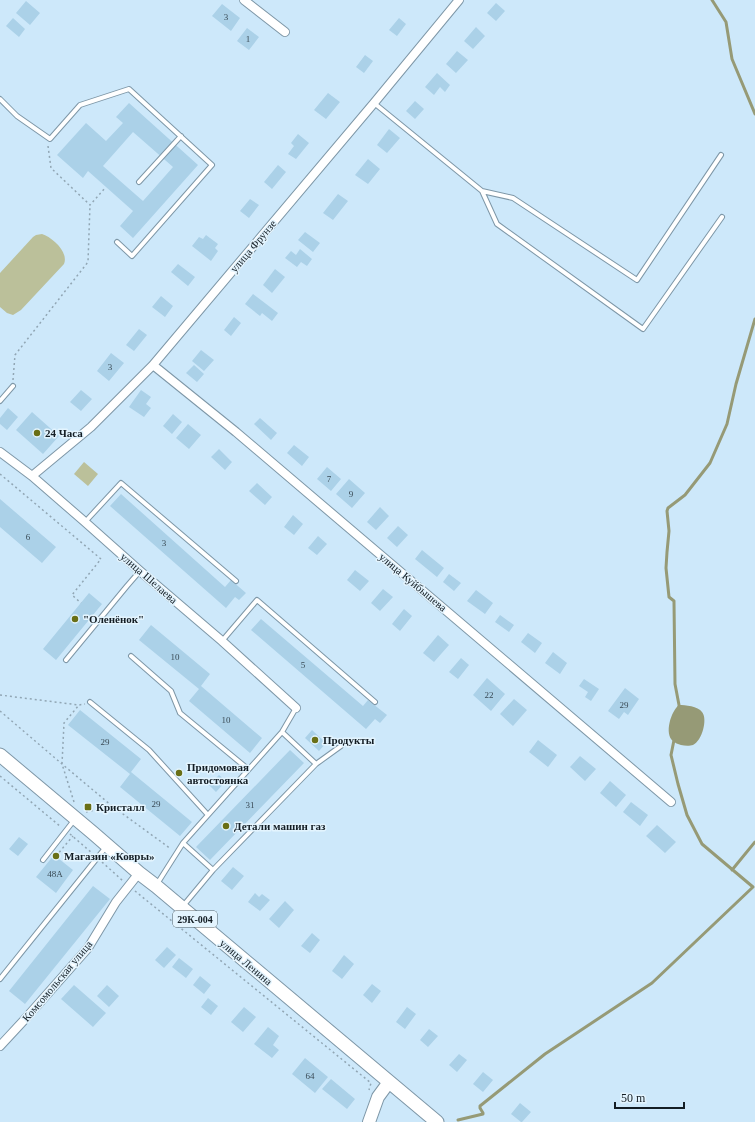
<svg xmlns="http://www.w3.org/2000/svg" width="755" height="1122" font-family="'Times New Roman',serif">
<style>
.green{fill:#bbc09a}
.water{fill:#969a76}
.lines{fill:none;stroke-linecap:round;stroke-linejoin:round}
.stream{stroke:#969a76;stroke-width:3}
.building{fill:#abd1e8;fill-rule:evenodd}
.service-casing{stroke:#7e97a7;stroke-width:6}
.minor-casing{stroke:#7e97a7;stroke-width:10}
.secondary-casing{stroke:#7e97a7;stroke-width:14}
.primary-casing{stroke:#7e97a7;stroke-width:15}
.path{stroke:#91a6b4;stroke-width:1.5;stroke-dasharray:2 3;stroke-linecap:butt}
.service{stroke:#fff;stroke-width:4}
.minor{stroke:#fff;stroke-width:8}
.secondary{stroke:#fff;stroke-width:12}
.primary{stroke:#fff;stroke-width:13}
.poi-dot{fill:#696f16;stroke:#e3f4fe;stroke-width:1.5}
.labels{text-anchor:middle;stroke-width:3;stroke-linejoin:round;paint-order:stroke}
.number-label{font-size:9px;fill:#394a55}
.shield{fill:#e3f4fe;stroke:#515e65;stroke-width:1}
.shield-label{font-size:10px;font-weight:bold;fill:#131d24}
.street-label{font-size:11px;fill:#131d24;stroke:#e3f4fe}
.poi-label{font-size:11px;font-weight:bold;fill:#131d24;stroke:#e3f4fe;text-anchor:start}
</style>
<rect width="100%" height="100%" fill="#cde8fa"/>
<path class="green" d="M42 234C52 237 69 252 64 264L21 310 13 315 7 313 0 307V273L33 237 36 235Z
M84 462 98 474 88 486 74 474Z"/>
<path class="water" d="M679 705C685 705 698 706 702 712 708 719 702 741 693 745 690 746 685 746 681 745 678 744 675 743 673 741 664 734 671 711 679 705Z"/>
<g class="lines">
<path class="stream" d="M712 0 726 22 732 59 755 114
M679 708V705L675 684 674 602V601L669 597 666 568 667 552 669 531 667 511 668 508 685 495 710 463 727 424 736 384 755 319
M732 870 755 842
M458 1120 483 1114V1113L480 1108V1106L545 1054 652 983 753 887 702 844 687 815 678 784 671 755 674 740"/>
</g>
<path class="building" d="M26 1 40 13 30 25 16 13Z
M496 3 505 11 496 21 487 13Z
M222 4 240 18 231 31 212 16Z
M13 18 25 29 19 37 6 26Z
M399 18 406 24 397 36 389 30Z
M476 27 485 36 473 49 464 41Z
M247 28 259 37 249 50 237 41Z
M457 51 468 60 456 73 446 64Z
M365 55 373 61 364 73 356 67Z
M437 73 450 85 445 92 440 87 434 95 425 87Z
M328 93 340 102 326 119 314 110Z
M415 101 424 109 415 119 406 111Z
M129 103 198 165 133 238 120 226 133 211 88 171 83 178 57 155 86 123 106 141 123 123 116 117ZM133 132 173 167 143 201 103 166Z
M389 129 400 138 387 153 377 145Z
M298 134 309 143 296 159 288 154 294 146 291 143Z
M368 159 380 169 368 184 355 175Z
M278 165 286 172 272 189 264 182Z
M338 194 348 201 333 220 323 213Z
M250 199 259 205 249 218 240 211Z
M305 232 320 243 313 252 298 240Z
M206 235 218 244 215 248 218 251 211 261 192 246 199 237 203 239Z
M300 249 312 259 307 266 301 262 297 267 285 258 291 251 296 255Z
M178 264 195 277 188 286 171 272Z
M275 269 285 277 272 293 263 285Z
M253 294 278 313 272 321 262 313 260 316 245 304Z
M161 296 173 306 165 317 152 307Z
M234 317 241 323 231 336 224 330Z
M139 329 147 335 134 351 126 345Z
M201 350 214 360 204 371 192 361Z
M111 353 124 363 109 381 97 371Z
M194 365 204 374 197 382 186 373Z
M81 390 92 399 81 411 70 402Z
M141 390 151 397 146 404 151 408 144 417 129 407Z
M8 408 18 417 7 430 0 424V418Z
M32 412 59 436 43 454 16 430Z
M173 414 182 422 172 434 163 426Z
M260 418 277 433 271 440 254 424Z
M188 424 201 435 189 449 176 438Z
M294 445 309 457 302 466 287 453Z
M219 449 232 462 225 470 211 457Z
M327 467 341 479 331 491 317 479Z
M349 479 365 493 352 508 336 494Z
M257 483 272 497 265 505 249 491Z
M121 494 225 587 231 580 246 593 239 600 235 597 226 608 110 506Z
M0 499 56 547 42 563 0 527Z
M380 507 389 516 376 530 367 522Z
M293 515 303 524 294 535 284 527Z
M398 526 408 535 397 547 387 538Z
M318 536 327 544 317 555 308 548Z
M422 550 444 568 437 577 415 559Z
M355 570 369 581 360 591 347 580Z
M449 574 461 583 454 591 443 582Z
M383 589 393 597 380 611 371 603Z
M476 590 493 603 485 614 467 601Z
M89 593 102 604 56 660 43 649Z
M404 609 412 616 400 631 392 624Z
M500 615 514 625 509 632 495 622Z
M261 619 363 706 368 700 387 715 380 723 375 719 366 729 251 630Z
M151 625 210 674 201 686 262 738 250 753 189 701 199 689 139 640Z
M528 633 542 643 535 653 521 642Z
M438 635 449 645 434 662 423 653Z
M553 652 567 663 560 674 545 663Z
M461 658 469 665 458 679 449 672Z
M487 678 505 694 491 711 473 695Z
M584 679 599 689 591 701 585 697 588 692 579 686Z
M625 688 639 699 628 715 624 712 619 719 608 711Z
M514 699 527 710 513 726 500 714Z
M80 710 141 759 131 772 192 822 180 836 120 787 130 774 68 725Z
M312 730 326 743 319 751 305 738Z
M538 740 557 755 548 767 529 752Z
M290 750 304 763 210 860 196 847Z
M580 756 596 769 585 781 570 767Z
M219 775 226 781 216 792 209 785Z
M610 781 626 795 616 807 600 793Z
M631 802 648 815 640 826 623 812Z
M657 825 676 842 665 853 646 836Z
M19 837 28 844 18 856 9 849Z
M54 855 73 870 56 893 36 877Z
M233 867 244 876 232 890 221 881Z
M93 886 110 899 25 1004 9 991Z
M255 893 259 897 262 894 270 900 260 911 248 902Z
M285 901 294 910 279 928 269 919Z
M312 933 320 940 310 953 301 946Z
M167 947 176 955 164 968 155 960Z
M344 955 354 964 342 979 332 971Z
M179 958 193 969 186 978 172 967Z
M200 976 211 985 204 994 193 985Z
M372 984 381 991 372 1003 363 995Z
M74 985 106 1013 93 1027 61 999Z
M107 985 119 996 109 1007 97 996Z
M208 998 218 1006 211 1015 201 1007Z
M244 1007 256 1017 243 1032 231 1022Z
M407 1007 416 1014 405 1029 396 1022Z
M268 1027 279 1036 273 1045 279 1050 272 1058 254 1044Z
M429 1029 438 1036 428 1047 420 1040Z
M459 1054 467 1060 457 1072 449 1065Z
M305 1058 328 1077 315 1093 292 1074Z
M483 1072 493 1080 483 1092 473 1084Z
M331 1079 355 1099 347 1109 322 1089Z
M520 1103 531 1112 522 1122H521L511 1114Z"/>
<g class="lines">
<defs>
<path id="service" d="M0 99 17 116 50 139 80 105 129 89 212 165 132 256 117 242
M374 103 482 191 497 224 643 329 722 217
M139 182 181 136
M482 191 513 198 637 280 721 155
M0 401 13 386
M85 522 121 483 236 581
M222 641 257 600 375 702
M131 656 171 691 180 713 248 769
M66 660 127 586 140 571
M90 702 149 750 208 815
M316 764 341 746
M183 843 213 870
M43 860 75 819
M157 884 183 843 282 732 296 708
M183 906 213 870 316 764 282 732
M0 979 106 847"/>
<path id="minor" d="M244 0 285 32
M153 365 236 432 671 802
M0 452 32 476 85 522 140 571 222 641 296 708
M32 476 91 427 153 365 374 103 459 0
M0 1046 26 1018 88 948 116 902 139 873"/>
<path id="secondary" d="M369 1122 378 1097 389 1082"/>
<path id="primary" d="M0 755 93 833 139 873 156 886 437 1122"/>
</defs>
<use href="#service" class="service-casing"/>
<use href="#minor" class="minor-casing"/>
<use href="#secondary" class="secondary-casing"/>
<use href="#primary" class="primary-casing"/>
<path class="path" d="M48 146 51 168 90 205 106 187
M13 380 15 355 88 262 90 205
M0 474 101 559 72 595 81 603
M0 695 79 705 85 704
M0 711 62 764 112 806 171 849
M0 776 61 827
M74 802 62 764 64 723 79 705
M86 812 112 806
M70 834 92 853
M56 856 73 836
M102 862 123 881
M135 891 371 1083 369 1090"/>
<use href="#service" class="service"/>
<use href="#minor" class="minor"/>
<use href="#secondary" class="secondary"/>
<use href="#primary" class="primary"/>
</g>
<g class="poi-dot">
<circle cx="37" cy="433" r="4"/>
<circle cx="75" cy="619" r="4"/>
<circle cx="315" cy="740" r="4"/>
<circle cx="179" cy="773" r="4"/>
<rect x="84" y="803" width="8" height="8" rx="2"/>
<circle cx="226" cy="826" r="4"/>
<circle cx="56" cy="856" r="4"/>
</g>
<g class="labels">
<g class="number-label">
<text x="226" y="20">3</text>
<text x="248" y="42">1</text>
<text x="110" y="370">3</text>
<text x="329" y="482">7</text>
<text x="351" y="497">9</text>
<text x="28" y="540">6</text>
<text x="164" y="546">3</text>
<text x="175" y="660">10</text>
<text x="303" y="668">5</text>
<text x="489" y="698">22</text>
<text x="624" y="708">29</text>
<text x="226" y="723">10</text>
<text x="105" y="745">29</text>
<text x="156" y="807">29</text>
<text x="250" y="808">31</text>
<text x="55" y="877">48А</text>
<text x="310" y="1079">64</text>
</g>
<rect class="shield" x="173" y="911" width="44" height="16" rx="3"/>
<g class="shield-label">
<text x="195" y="923">29К-004</text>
</g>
<g class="street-label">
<text transform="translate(253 246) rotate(-50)" y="4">улица Фрунзе</text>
<text transform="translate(149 578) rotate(41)" y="4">улица Шелаева</text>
<text transform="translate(413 582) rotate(40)" y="4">улица Куйбышева</text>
<text transform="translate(246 962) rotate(40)" y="4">улица Ленина</text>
<text transform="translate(57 981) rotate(-50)" y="4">Комсомольская улица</text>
</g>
<g class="poi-label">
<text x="45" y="437">24 Часа</text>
<text x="83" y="623">"Оленёнок"</text>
<text x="323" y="744">Продукты</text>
<text x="187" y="771">Придомовая<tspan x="187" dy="13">автостоянка</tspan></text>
<text x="96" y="811">Кристалл</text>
<text x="234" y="830">Детали машин газ</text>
<text x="64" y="860">Магазин «Ковры»</text>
</g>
</g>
<path d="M615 1102v6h69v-6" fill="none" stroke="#131d24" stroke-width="2"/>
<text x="621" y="1102" font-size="12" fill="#131d24" stroke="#e3f4fe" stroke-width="3" paint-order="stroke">50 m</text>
</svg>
